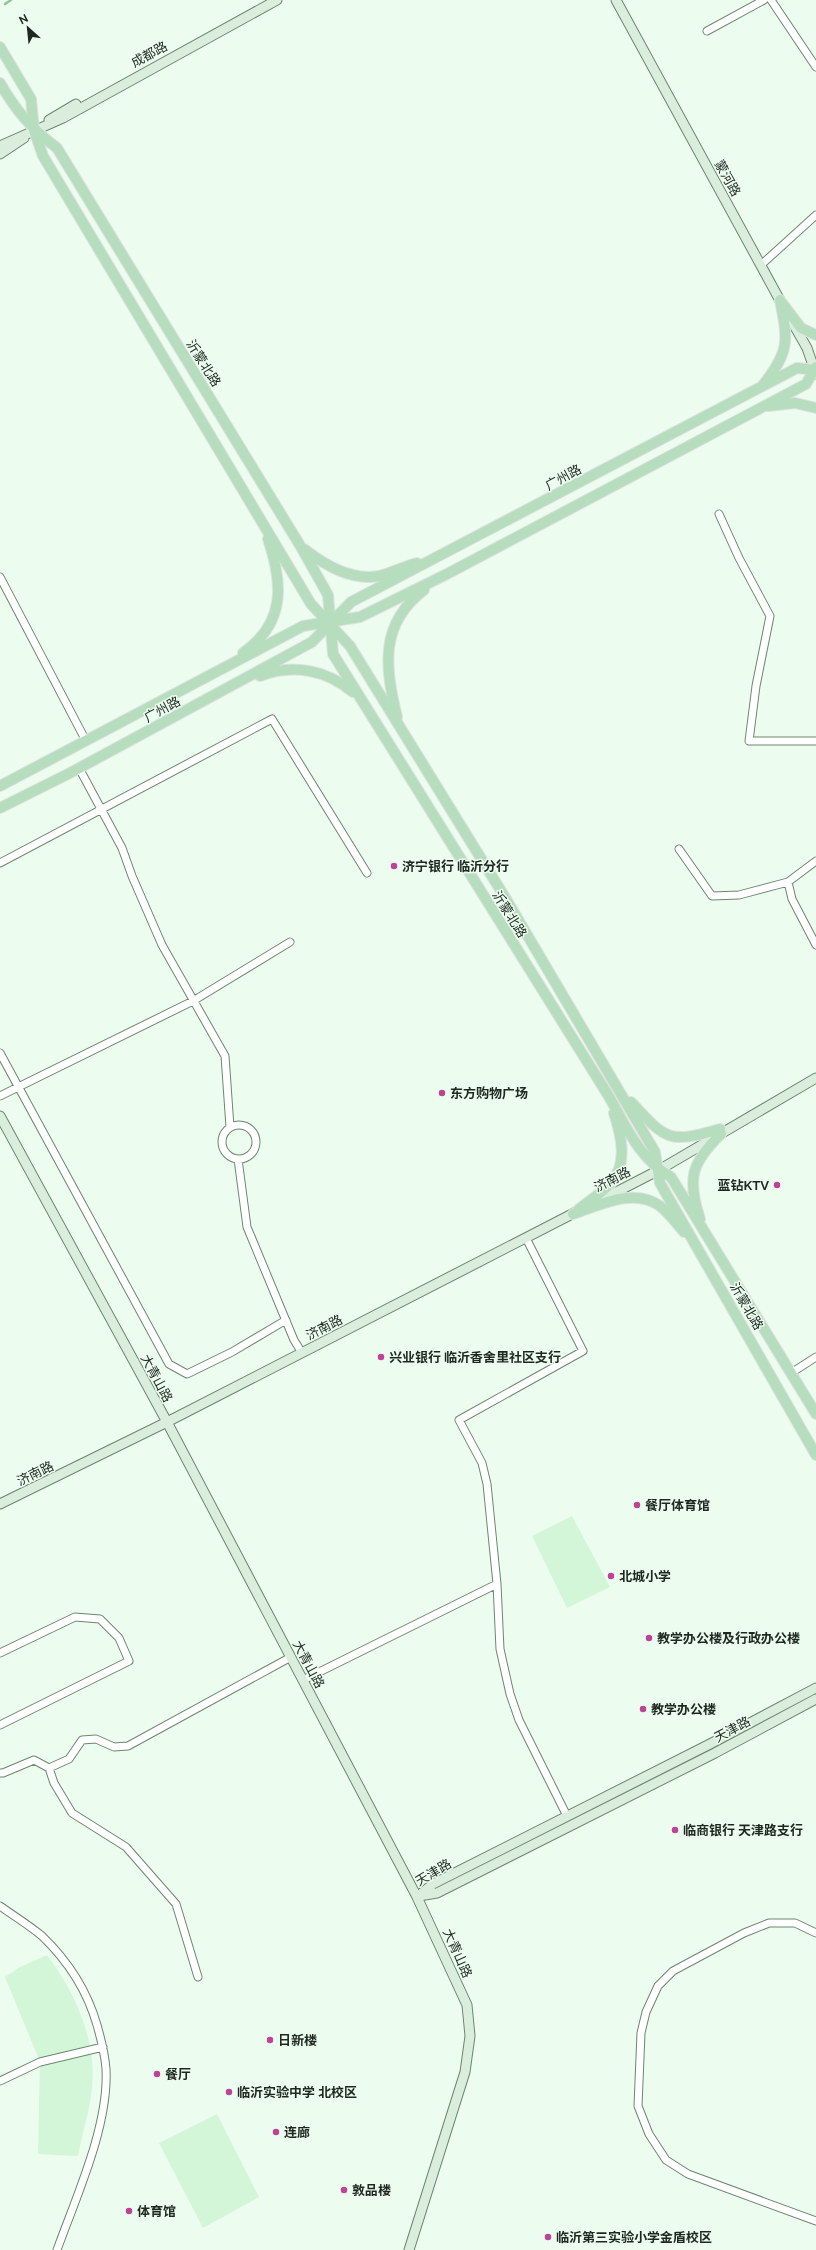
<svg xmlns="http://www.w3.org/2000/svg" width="816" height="2250" font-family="Raleway,'Noto Sans SC',sans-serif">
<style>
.green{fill:#d2f6d7}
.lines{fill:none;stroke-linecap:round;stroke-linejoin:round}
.stream{stroke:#8fc698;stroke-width:2.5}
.street-casing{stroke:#6c8670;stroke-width:9}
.secondary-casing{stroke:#6c8670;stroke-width:11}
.primary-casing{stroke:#e0e1e0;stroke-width:12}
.street{stroke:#fff;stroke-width:7}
.secondary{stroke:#dbeede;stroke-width:9}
.primary{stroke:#b6ddbe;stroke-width:10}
.poi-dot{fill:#bd4396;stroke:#ecfdef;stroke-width:1.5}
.labels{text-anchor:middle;stroke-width:3;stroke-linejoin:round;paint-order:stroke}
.street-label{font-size:13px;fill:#1e2820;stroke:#ecfdef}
.poi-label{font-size:13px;font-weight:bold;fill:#1e2820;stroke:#ecfdef;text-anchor:start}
</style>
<rect width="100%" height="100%" fill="#ecfdef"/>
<path class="green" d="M572 1516 610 1587 567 1608 532 1536Z
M47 1955C75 1992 97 2040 92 2088 90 2110 82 2134 78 2156L38 2154 40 2062 5 1977 20 1967Z
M217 2114 259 2197 203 2228 159 2143Z"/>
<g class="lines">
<path class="stream" d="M5 4 11 0"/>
<defs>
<path id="street" d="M771 0 816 67
M707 31 764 0
M761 265 816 215
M719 514 739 558 770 616 756 686 749 741H816
M0 577 86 741
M79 768 122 848 132 876 162 945 225 1056 230 1127
M679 849 712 896 739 895 788 882 816 861
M0 863 272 719 367 873
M788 882 792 899 816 945
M0 1053 169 1364 187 1374 232 1352 286 1320
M0 1096 193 1001 290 942
M222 1142a17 17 0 1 1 34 0a17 17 0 1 1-34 0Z
M238 1159 247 1227 294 1340 302 1353
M526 1238 583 1351 459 1420 482 1463 487 1484 497 1584 500 1649 510 1694 519 1720 567 1816
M791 1373 816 1357
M0 1653 75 1617 100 1619 119 1638 129 1661 0 1725
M303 1680 497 1584
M49 1768 69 1759 82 1740 96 1739 114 1747 128 1746 291 1657
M0 1773H3L34 1760 49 1768 54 1783 72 1813 126 1847 176 1904 198 1977
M0 1906C14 1916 29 1925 42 1936 68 1961 87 1990 97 2025 101 2039 105 2054 106 2069 109 2126 76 2197 57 2250
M816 1933 795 1923H769L744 1933 673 1971 658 1986 646 2012 641 2033 638 2106 649 2134 666 2160 688 2174 816 2221
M0 2081 40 2062 103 2047"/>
<path id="secondary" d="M616 0 783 306
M49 120 76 104
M0 146 63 118 277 0
M0 154 24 138
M791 320 807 348 816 374
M0 1116 167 1422 417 1897 467 2005 470 2036 465 2072 409 2250
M595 1203 659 1170 816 1078
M0 1504 167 1422 578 1211
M419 1896 437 1893 715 1753 816 1699
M417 1897 433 1884 710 1744 816 1688"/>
<path id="primary" d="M0 47 31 99 34 130 43 156 311 604 350 646 506 899 655 1152 660 1183 816 1455
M0 83C16 111 31 128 57 148L301 547 328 595 333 654 608 1095C626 1126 639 1159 671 1177L816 1414
M782 303 801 328 816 335
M763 385C790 351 788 341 780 300
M768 406 795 403 816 408
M304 549C325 565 351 581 379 576 392 573 404 566 417 563
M243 653C286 623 283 583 268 539
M260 676C293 663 326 670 353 692
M397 717C385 667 379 624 424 590
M0 786 303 626 360 617 447 574 806 384 816 367
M0 808 70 773 312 642 351 602 797 368 816 370
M631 1102C666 1140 669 1144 720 1129
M578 1210C589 1201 603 1192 612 1182 628 1162 621 1135 614 1113
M573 1214C600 1205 634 1187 660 1206 669 1213 677 1224 684 1232
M700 1219C687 1179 691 1163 721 1134"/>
</defs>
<use href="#street" class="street-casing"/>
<use href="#secondary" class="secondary-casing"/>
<use href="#primary" class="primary-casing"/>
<use href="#street" class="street"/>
<use href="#secondary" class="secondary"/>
<use href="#primary" class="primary"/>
</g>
<g class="poi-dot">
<circle cx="394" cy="866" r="4"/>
<circle cx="442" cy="1093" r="4"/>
<circle cx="777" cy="1185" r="4"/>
<circle cx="381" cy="1357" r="4"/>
<circle cx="637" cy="1505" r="4"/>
<circle cx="611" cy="1576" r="4"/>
<circle cx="649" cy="1638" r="4"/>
<circle cx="643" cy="1709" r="4"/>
<circle cx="675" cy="1830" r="4"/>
<circle cx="270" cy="2040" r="4"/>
<circle cx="157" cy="2074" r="4"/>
<circle cx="229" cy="2092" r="4"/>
<circle cx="276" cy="2132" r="4"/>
<circle cx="344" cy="2190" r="4"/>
<circle cx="129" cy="2211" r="4"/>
<circle cx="548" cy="2237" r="4"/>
</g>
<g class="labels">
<g class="street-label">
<text transform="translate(149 54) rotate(-28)" y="5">成都路</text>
<text transform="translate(728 178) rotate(61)" y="5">蒙河路</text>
<text transform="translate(204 363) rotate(58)" y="5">沂蒙北路</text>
<text transform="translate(563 477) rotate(-28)" y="5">广州路</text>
<text transform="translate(162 709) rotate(-28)" y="5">广州路</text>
<text transform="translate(510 914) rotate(58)" y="5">沂蒙北路</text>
<text transform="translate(612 1179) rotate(-27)" y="5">济南路</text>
<text transform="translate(747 1306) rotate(60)" y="5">沂蒙北路</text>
<text transform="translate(324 1327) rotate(-27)" y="5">济南路</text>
<text transform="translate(157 1378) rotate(62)" y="5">大青山路</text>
<text transform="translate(35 1473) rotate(-26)" y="5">济南路</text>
<text transform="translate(309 1664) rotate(62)" y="5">大青山路</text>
<text transform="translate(732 1729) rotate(-28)" y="5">天津路</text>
<text transform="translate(433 1872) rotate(-31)" y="5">天津路</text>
<text transform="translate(458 1953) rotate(66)" y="5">大青山路</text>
</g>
<g class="poi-label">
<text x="402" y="871">济宁银行 临沂分行</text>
<text x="450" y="1098">东方购物广场</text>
<text x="769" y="1190" text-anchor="end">蓝钻KTV</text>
<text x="389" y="1362">兴业银行 临沂香舍里社区支行</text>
<text x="645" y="1510">餐厅体育馆</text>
<text x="619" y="1581">北城小学</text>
<text x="657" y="1643">教学办公楼及行政办公楼</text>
<text x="651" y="1714">教学办公楼</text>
<text x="683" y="1835">临商银行 天津路支行</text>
<text x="278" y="2045">日新楼</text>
<text x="165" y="2079">餐厅</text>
<text x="237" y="2097">临沂实验中学 北校区</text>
<text x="284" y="2137">连廊</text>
<text x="352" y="2195">敦品楼</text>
<text x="137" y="2216">体育馆</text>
<text x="556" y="2242">临沂第三实验小学金盾校区</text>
</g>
</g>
<g transform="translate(28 28) rotate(333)" stroke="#ecfdef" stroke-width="3" paint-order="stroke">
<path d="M0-3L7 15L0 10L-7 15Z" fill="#1e2820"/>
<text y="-6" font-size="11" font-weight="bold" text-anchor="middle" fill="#1e2820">N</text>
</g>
</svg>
